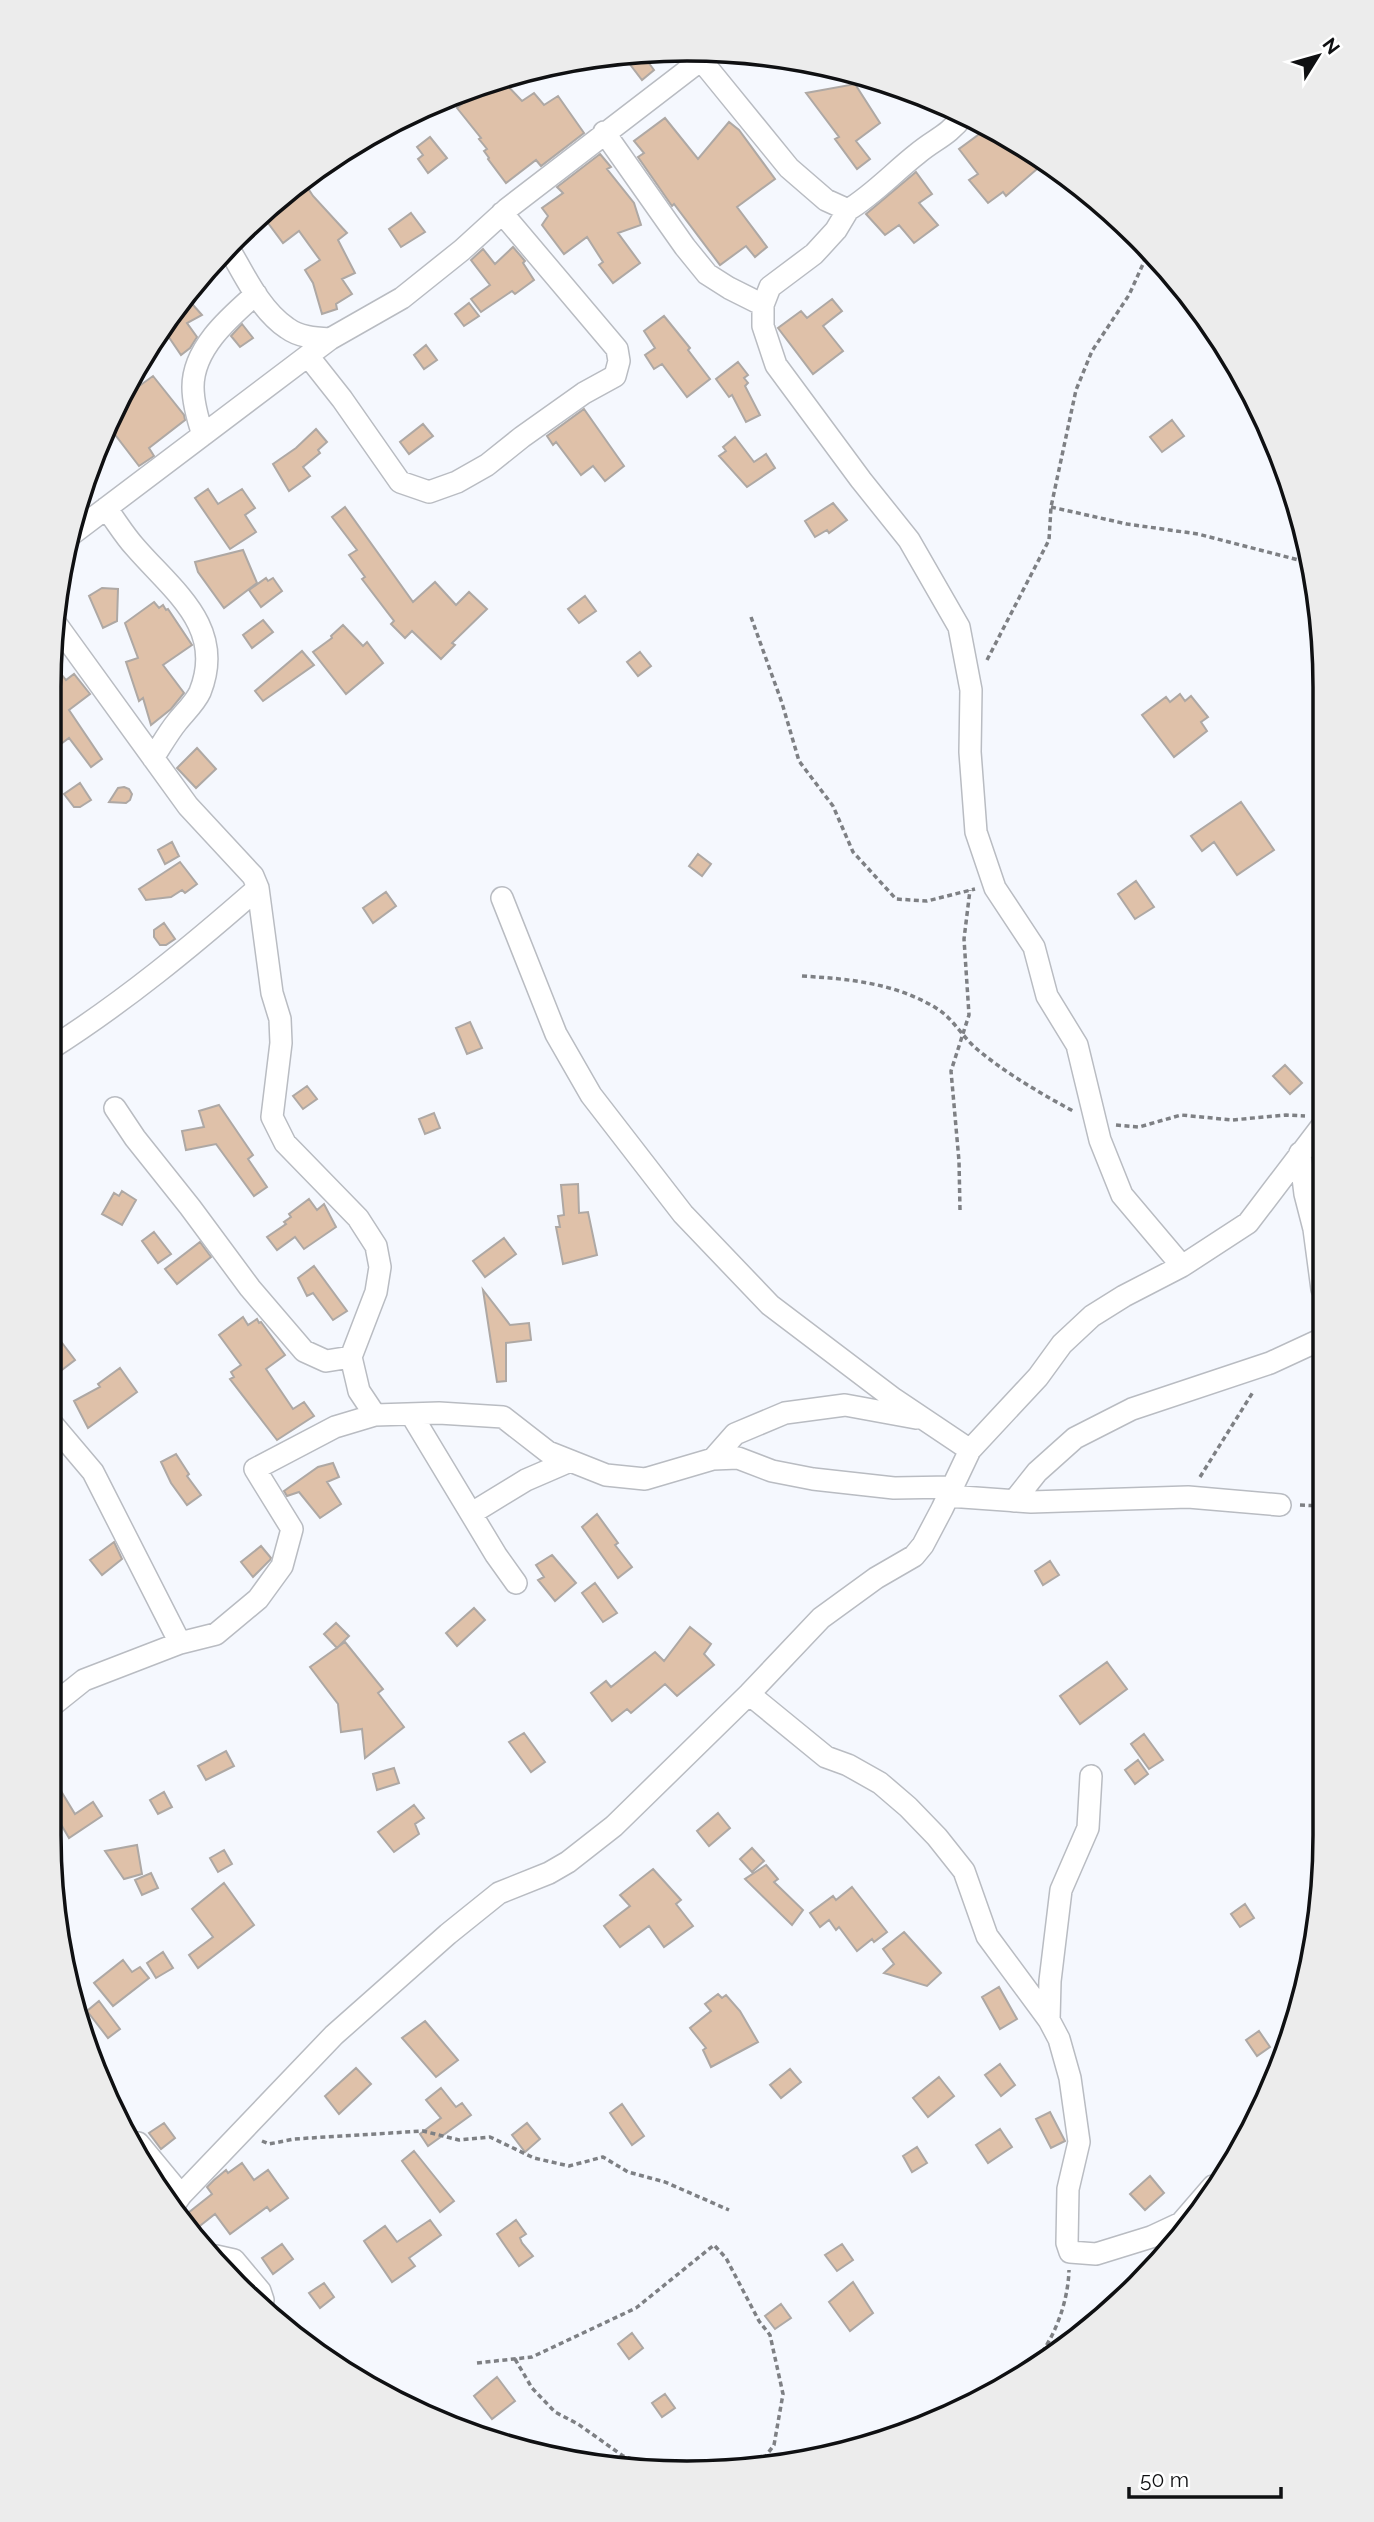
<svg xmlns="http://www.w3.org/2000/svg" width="1374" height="2522" font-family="Raleway,sans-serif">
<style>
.building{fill:#dfc1a9;stroke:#aea8a4;stroke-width:2}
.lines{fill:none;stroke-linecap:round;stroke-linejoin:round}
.minor-casing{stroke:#b9bcc2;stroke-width:24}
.path{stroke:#7e8084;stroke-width:3.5;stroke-dasharray:5 3.5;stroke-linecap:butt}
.minor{stroke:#fff;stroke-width:21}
.rim{fill:none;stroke:#0f1012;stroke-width:3.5}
</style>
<rect width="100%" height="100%" fill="#f5f8fe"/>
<path class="building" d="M640 51 654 70 642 80 622 54Z
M504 82 522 101 534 93 544 105 558 96 584 133 541 166 536 160 506 183 488 159 489 158 484 151 487 149 479 139 481 138 457 108 484 85 488 84 493 91Z
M855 84 880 123 856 141 870 159 857 169 835 139 839 137 806 93Z
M665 118 698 159 729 122 739 130 775 179 737 207 767 247 755 257 746 246 720 265 674 204 672 206 638 157 644 153 634 141Z
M989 127 1006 134 1045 162 1006 196 1003 192 988 203 969 180 978 174 959 149Z
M430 137 447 158 428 173 418 159 423 155 417 147Z
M600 154 611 167 607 169 634 203 641 225 618 233 640 263 613 283 599 265 603 262 587 237 564 254 542 225 548 216 542 208 563 193 557 187Z
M916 172 932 194 919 203 938 225 914 243 899 225 885 235 866 214Z
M302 179 313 196 347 233 338 240 355 273 342 279 352 294 336 304 337 309 322 314 313 283 305 270 320 260 299 231 283 243 262 215Z
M411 213 425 232 401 247 389 229Z
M513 247 525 261 523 263 534 280 515 294 512 291 481 312 471 299 490 285 471 260 483 249 495 264Z
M186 297 202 315 187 323 197 337 190 348 181 355 166 333 157 337Z
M832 299 842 311 823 326 843 351 813 374 778 328 801 311 807 318Z
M469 303 479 316 464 326 455 314Z
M664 316 690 348 688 350 710 379 687 397 662 364 654 369 645 355 655 348 644 331Z
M242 324 253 338 240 347 231 336Z
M426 345 437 360 424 369 414 355Z
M738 362 748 375 744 378 748 383 745 386 760 415 746 422 732 395 729 397 716 379Z
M153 376 184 415 185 420 149 448 154 456 139 466 110 428 127 387 131 392Z
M584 409 624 466 605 481 593 466 581 475 556 442 553 445 547 436Z
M1172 420 1184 436 1162 452 1150 437Z
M423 424 433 436 409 454 400 442Z
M316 429 327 442 318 450 320 453 303 467 310 476 289 491 273 464 296 448Z
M735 437 754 462 766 454 775 468 747 487 719 456 726 451 723 447Z
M208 489 218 504 242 489 255 508 245 515 256 532 230 549 195 498Z
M833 503 847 520 829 533 827 530 815 537 805 521Z
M345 507 413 602 435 582 456 605 469 592 487 609 452 643 455 645 441 659 412 631 405 638 391 624 394 621 362 579 365 577 349 555 357 550 332 517Z
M243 550 257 583 224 608 198 572 195 562Z
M266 578 268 581 273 578 282 591 261 607 249 590Z
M102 588 118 589 117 621 103 628 89 596Z
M585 596 596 611 579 623 568 609Z
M154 602 159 608 163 605 166 610 168 609 192 645 163 665 184 693 171 709 151 725 143 698 139 701 126 662 138 658 125 623Z
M263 620 273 632 252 648 243 635Z
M343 625 363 646 367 642 383 663 346 694 313 652 332 638 331 636Z
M302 651 314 665 263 701 255 691Z
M640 652 651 666 638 676 627 662Z
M50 660 66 680 74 674 90 694 69 710 102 759 91 767 69 738 50 752Z
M1180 694 1185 701 1191 696 1208 717 1201 722 1207 731 1174 757 1142 715 1166 697 1170 702Z
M197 748 216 769 196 788 177 768Z
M80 783 91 800 80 807H74L64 794Z
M124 787 129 789 132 794 130 800 126 803 109 802 118 788Z
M1241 802 1274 850 1237 875 1214 842 1202 851 1191 836Z
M172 842 179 856 165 864 158 850Z
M698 854 711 864 702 876 689 866Z
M180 862 197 884 185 893 182 890 171 897 146 900 139 889Z
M1136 881 1154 907 1135 919 1118 894Z
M386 892 396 906 373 923 363 908Z
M164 923 175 939 166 945H160L154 937V930Z
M470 1022 482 1048 467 1054 456 1028Z
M1285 1065 1302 1083 1290 1094 1273 1076Z
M307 1086 317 1099 303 1109 293 1096Z
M219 1105 253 1155 248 1159 267 1187 254 1196 216 1144 186 1150 182 1131 204 1127 199 1111Z
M434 1113 440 1128 425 1134 419 1119Z
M578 1184 579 1213 588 1212 597 1255 563 1264 556 1227H560L558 1216 564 1215 561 1185Z
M122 1191 136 1200 122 1225 102 1214 114 1193 119 1196Z
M309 1199 317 1210 324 1204 336 1227 304 1249 295 1237 277 1250 267 1237 286 1224 284 1222 291 1217 289 1214Z
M154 1232 171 1254 158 1263 142 1241Z
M504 1238 516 1254 485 1277 473 1261Z
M200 1242 211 1257 177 1284 165 1269Z
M314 1266 347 1311 333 1320 313 1293 307 1296 298 1278Z
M483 1290 510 1325 529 1323 531 1340 506 1343V1381L497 1382Z
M243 1317 248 1325 257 1319 259 1323 261 1322 285 1355 266 1369 293 1409 304 1402 314 1416 277 1440 230 1379 234 1377 231 1372 241 1365 219 1335Z
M50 1327 75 1360 50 1379Z
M120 1368 137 1392 88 1428 74 1401 100 1387 98 1384Z
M176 1454 189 1474 187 1476 201 1495 187 1505 171 1483 161 1462Z
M333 1463 339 1477 327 1482 341 1504 320 1518 299 1492 287 1496 284 1491 318 1467Z
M597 1514 618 1543 615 1545 632 1567 618 1578 582 1527Z
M114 1542 122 1559 102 1575 90 1560Z
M261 1546 271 1558 270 1560 253 1577 241 1562Z
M552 1555 576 1583 555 1601 538 1580 544 1577 536 1565Z
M1050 1561 1059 1575 1043 1585 1035 1571Z
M595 1583 617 1613 603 1622 582 1593Z
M474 1608 485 1620 457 1646 446 1633Z
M336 1623 349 1636 337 1648 324 1634Z
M690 1627 711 1644 704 1654 714 1665 677 1696 665 1684 631 1713 627 1709 612 1721 591 1693 606 1681 611 1687 655 1652 664 1661Z
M345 1642 383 1689 378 1693 404 1727 365 1758 362 1729 341 1732 338 1704 310 1667Z
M1107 1662 1127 1689 1080 1724 1060 1696Z
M524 1733 545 1762 531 1772 509 1742Z
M1144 1734 1163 1760 1149 1769 1131 1744Z
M226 1751 234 1766 206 1780 198 1766Z
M1138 1760 1148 1774 1135 1784 1125 1770Z
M394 1768 399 1783 377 1790 373 1774Z
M61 1791 75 1814 93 1802 102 1816 69 1838 49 1804V1797Z
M164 1792 172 1807 158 1814 150 1800Z
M414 1805 424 1818 415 1824 419 1834 394 1852 378 1832Z
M718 1813 730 1828 709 1846 697 1831Z
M137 1845 142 1874 124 1879 105 1851Z
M752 1848 764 1861 752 1872 740 1859Z
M224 1850 232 1864 218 1872 210 1858Z
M766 1865 778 1879 774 1882 803 1910 792 1925 745 1879Z
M653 1869 681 1900 676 1904 693 1926 664 1947 649 1926 620 1947 604 1926 630 1906 620 1895Z
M151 1873 158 1888 142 1895 135 1880Z
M224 1883 254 1925 198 1968 189 1955 213 1937 192 1909Z
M852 1887 887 1932 874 1942 872 1939 857 1951 839 1927 836 1930 829 1920 820 1927 810 1913 833 1896 836 1900Z
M1245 1904 1254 1918 1240 1927 1231 1914Z
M904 1932 941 1973 927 1986 884 1973 894 1964 883 1949Z
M163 1952 173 1968 156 1978 147 1963Z
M123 1960 132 1972 140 1967 149 1978 113 2006 94 1983Z
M999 1987 1017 2019 1000 2029 982 1997Z
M718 1994 722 1998 726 1995 740 2011 758 2042 711 2067 703 2050 706 2048 690 2028 711 2011 705 2004Z
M99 2001 120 2029 108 2038 87 2011Z
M425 2021 458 2060 436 2077 402 2038Z
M1259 2031 1270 2047 1257 2056 1246 2040Z
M1000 2064 1015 2085 1001 2096 985 2075Z
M356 2068 371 2084 339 2114 325 2096Z
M790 2069 801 2082 781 2098 770 2085Z
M939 2077 954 2096 928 2117 913 2098Z
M441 2088 456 2107 462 2103 471 2115 428 2146 420 2134 441 2118 426 2100Z
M622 2104 644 2136 632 2145 610 2113Z
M1050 2112 1065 2141 1051 2148 1036 2119Z
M164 2123 175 2138 161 2149 149 2133Z
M527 2123 540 2139 525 2152 512 2135Z
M1000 2129 1012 2147 988 2163 976 2145Z
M917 2147 927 2163 912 2172 903 2156Z
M414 2151 454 2201 440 2212 402 2161Z
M242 2163 254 2180 268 2170 288 2198 270 2211 267 2207 230 2234 215 2214 191 2233 179 2220 212 2194 207 2187 214 2180 226 2170 228 2173Z
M1150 2176 1164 2193 1145 2210 1130 2194Z
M430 2220 441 2235 409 2258 415 2266 392 2282 364 2241 385 2226 397 2242Z
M516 2220 526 2234 520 2238 522 2243 533 2256 519 2266 497 2234Z
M282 2244 293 2259 273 2274 262 2258Z
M842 2244 853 2260 837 2271 825 2255Z
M853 2282 873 2313 850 2331 829 2302Z
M324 2283 334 2297 320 2308 309 2293Z
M781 2304 791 2318 775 2329 765 2316Z
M632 2333 643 2348 629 2359 618 2344Z
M497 2377 515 2401 492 2419 474 2396Z
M665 2394 675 2408 662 2417 652 2403Z"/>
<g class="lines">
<defs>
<path id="minor" d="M701 60 789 168 826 200 848 210C873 195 894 172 917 154 936 138 947 137 964 115
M604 132 685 247 707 274 729 288 763 305
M848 210 836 230 814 254 770 287 763 305V326L776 365 861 480 909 540 959 627 971 690 970 752 976 832 995 888 1034 947 1047 996 1077 1045 1100 1140 1122 1195 1182 1266
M228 247C244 274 260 310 287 328 299 337 315 338 330 339
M308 356 342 399 400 482 429 492 457 482 487 465 522 437 584 393 615 376 619 361 617 349 502 213
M203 435C198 420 193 403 193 387 193 348 230 317 256 294
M106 508C116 521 124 535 135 547 173 591 226 627 200 692 195 703 184 713 177 722 168 733 161 746 153 758
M68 537 330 339 402 298 462 250 507 209 710 53
M54 621 188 806 253 876 258 888 272 993 280 1019 281 1043 272 1117 285 1143 358 1218 376 1246 380 1267 376 1292 351 1357 359 1391 375 1415
M502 898 556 1034 591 1095 683 1214 770 1305 894 1399 970 1450
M50 1049C124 1002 192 946 258 888
M115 1108 135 1138 190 1207 250 1288 304 1351 326 1361 351 1357
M1300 1153 1305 1194 1314 1229 1322 1289
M411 1414 496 1555 516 1583
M49 1420 93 1472 180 1643
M713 1459 735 1434 785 1413 845 1405 916 1418
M948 1496 1031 1502 1188 1497 1280 1505
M1014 1501 1037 1472 1075 1438 1132 1409 1270 1363 1322 1339
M472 1513 526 1480 570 1461
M749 1694 826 1757 848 1765 880 1783 908 1807 937 1837 964 1871 987 1936 1049 2020
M49 1708 84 1680 180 1643 216 1634 258 1599 282 1566 292 1529 255 1469 335 1427 375 1415 439 1413 503 1417 548 1452 606 1475 645 1479 713 1459 738 1458 772 1471 813 1479 894 1488 952 1487
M1091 1776 1088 1828 1061 1890 1050 1981 1049 2020 1059 2039 1070 2078 1079 2142 1068 2189 1067 2243 1070 2252 1096 2254 1151 2237 1181 2223 1213 2186
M138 2143 181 2195
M172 2208 181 2195 334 2035 448 1934 499 1893 549 1873 568 1862 614 1826 749 1694 821 1618 876 1578 914 1556 923 1545 942 1509 970 1450 1038 1377 1062 1344 1092 1316 1124 1296 1182 1266 1248 1223 1321 1127
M216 2256 234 2260 260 2291 263 2300"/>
</defs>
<use href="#minor" class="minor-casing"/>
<path class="path" d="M1051 507 1127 524 1198 534 1310 563
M751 617 782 703 799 761 833 806 853 852 896 899 927 901 975 889
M987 660 1049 540 1051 507 1076 390 1092 351 1129 295 1148 253
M802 976C850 979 895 983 936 1008 953 1018 963 1038 978 1050 1007 1074 1040 1093 1073 1111
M1116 1125 1139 1127 1181 1115 1232 1120 1286 1115 1305 1116
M960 1210 959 1161 951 1071 969 1015 964 939 970 890
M1200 1477 1253 1392
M1300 1505 1322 1506
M262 2141 269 2144 294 2139 423 2131 459 2140 490 2137 534 2158 569 2166 603 2157 628 2172 665 2182 729 2210
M515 2359 532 2388 555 2412 578 2424 623 2456 647 2464
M1037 2359C1056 2335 1068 2301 1069 2270
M477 2363 532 2357 636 2308 714 2245 726 2258 759 2321 770 2335 783 2394 774 2445 759 2465"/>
<use href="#minor" class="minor"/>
</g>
<path d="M0 0H1374V2522H0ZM687 61H687A626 626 0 0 1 1313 687V1835A626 626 0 0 1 687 2461H687A626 626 0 0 1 61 1835V687A626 626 0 0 1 687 61Z" fill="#ececec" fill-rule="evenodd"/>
<path class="rim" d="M687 61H687A626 626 0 0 1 1313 687V1835A626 626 0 0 1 687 2461H687A626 626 0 0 1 61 1835V687A626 626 0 0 1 687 61Z"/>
<g transform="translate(1318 56) rotate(53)" stroke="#ffffff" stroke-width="5" paint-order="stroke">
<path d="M0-5L12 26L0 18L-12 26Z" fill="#0f1012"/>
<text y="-10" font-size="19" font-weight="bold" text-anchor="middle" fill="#0f1012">N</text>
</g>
<path d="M1129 2487v10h152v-10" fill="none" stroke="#0f1012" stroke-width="3.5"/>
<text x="1140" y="2487" font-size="21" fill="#0f1012" stroke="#ffffff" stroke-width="5" paint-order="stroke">50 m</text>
</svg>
